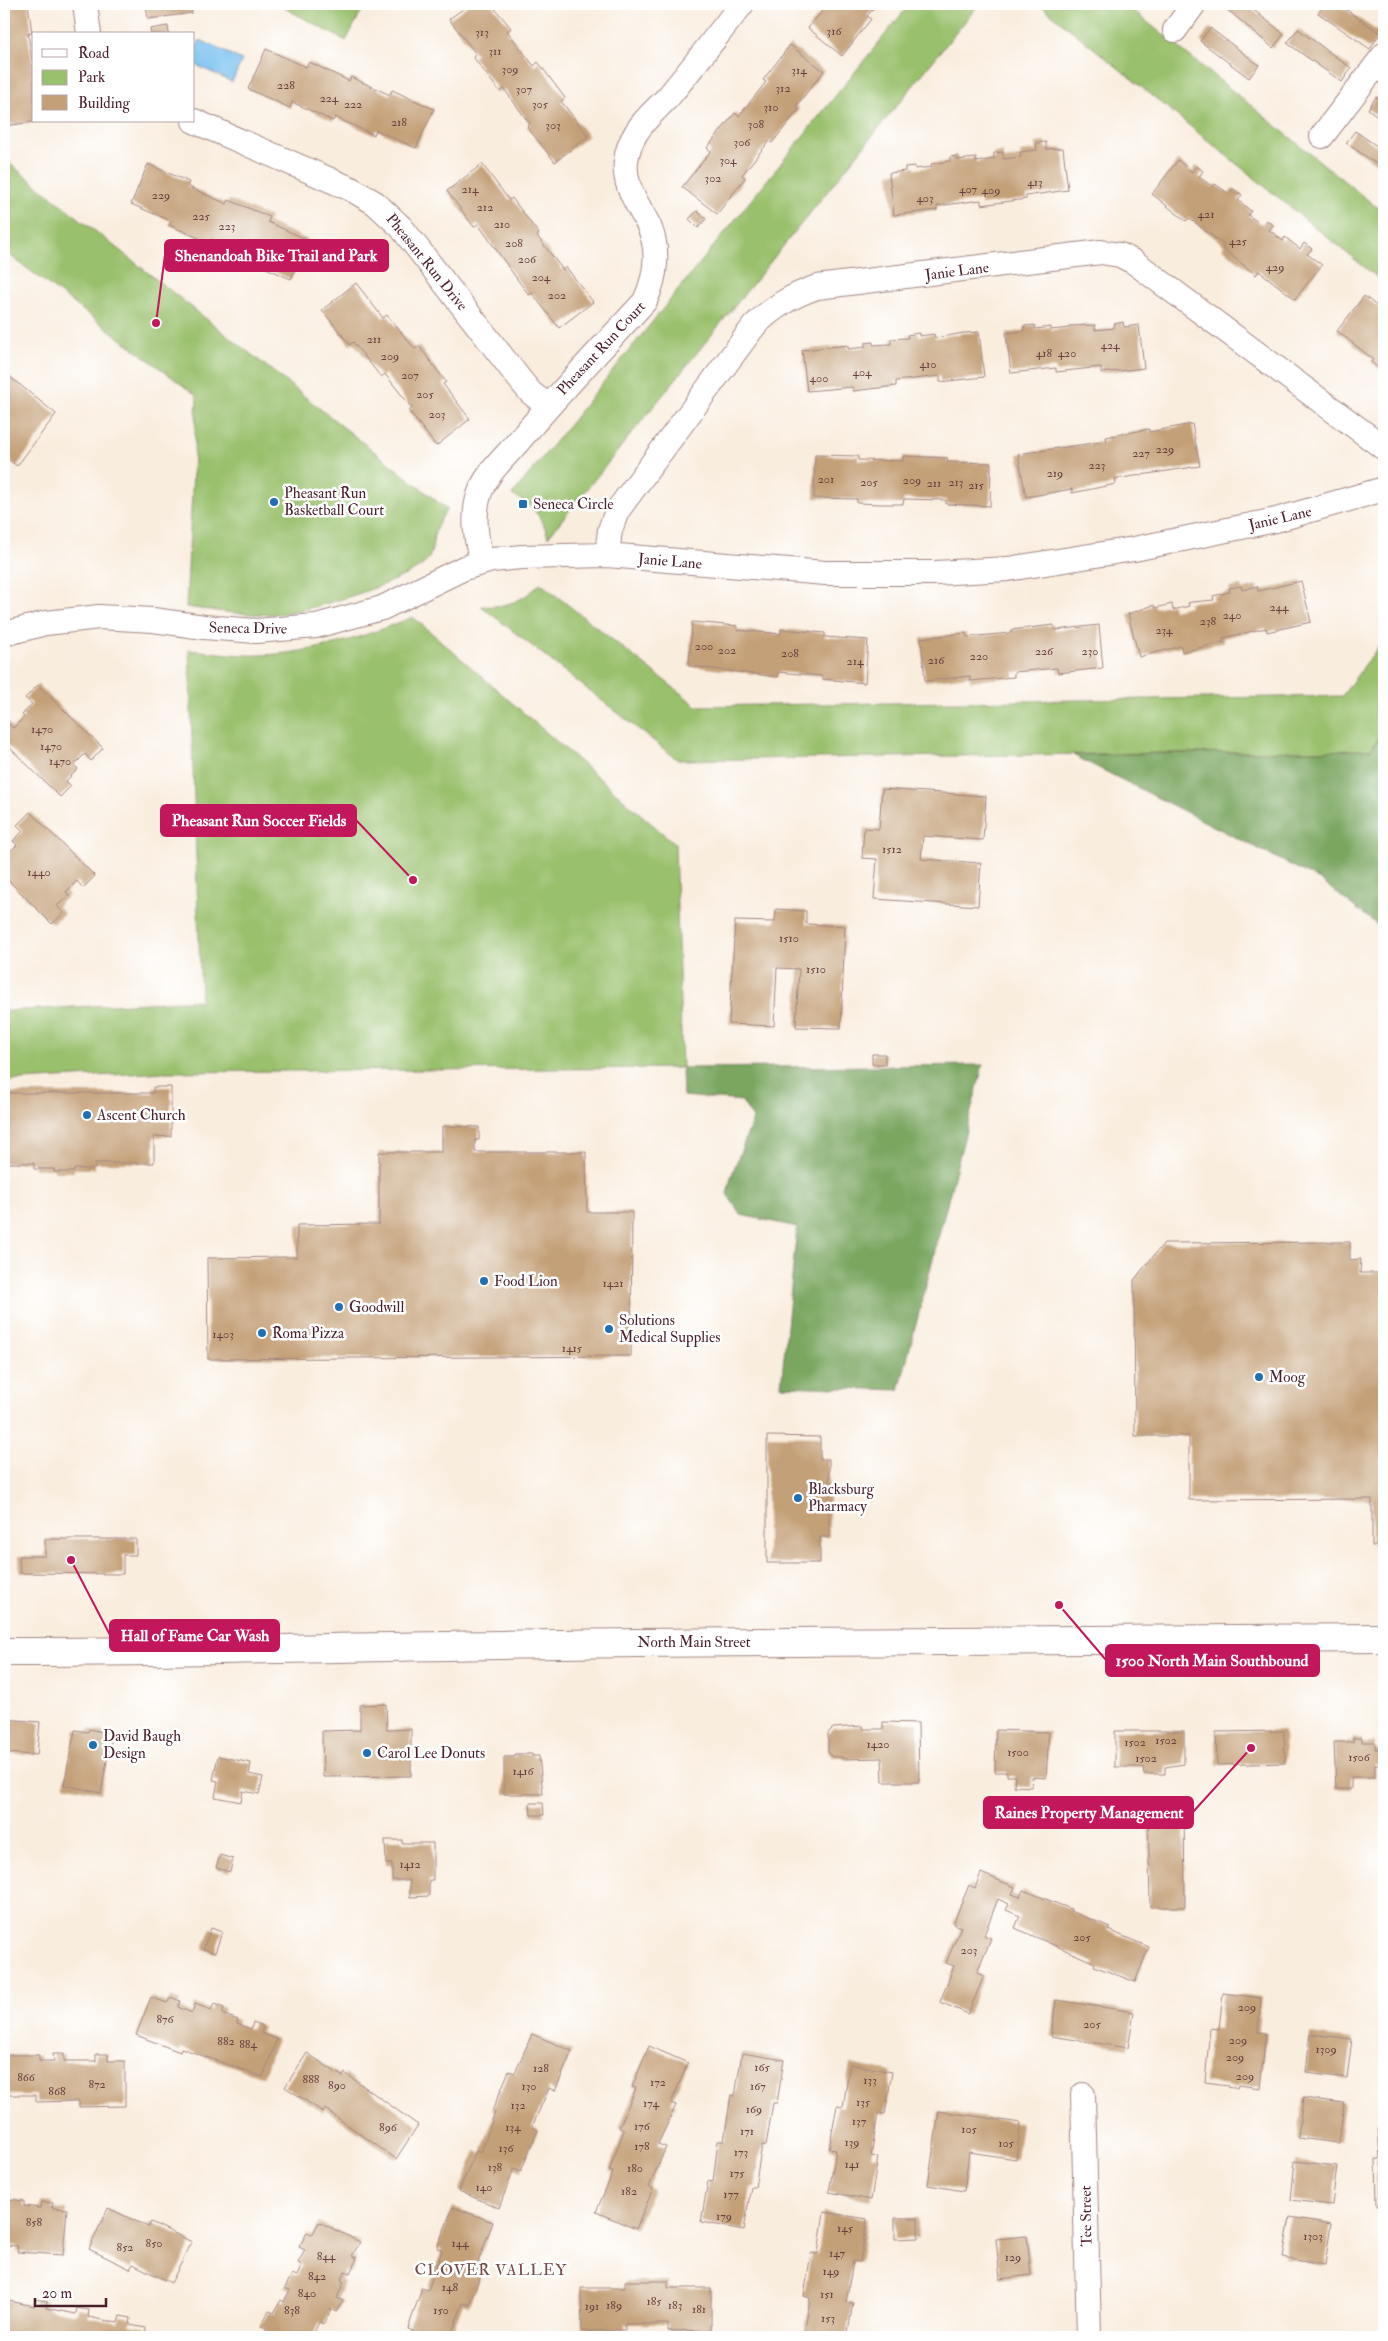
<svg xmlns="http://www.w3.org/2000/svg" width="1388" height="2341" font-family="'IM FELL Double Pica',serif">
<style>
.green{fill:#99c06c;stroke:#72704c}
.forest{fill:#7aa660;stroke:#626246}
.water{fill:#76bfef;stroke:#606f8d}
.building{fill:#c4a078}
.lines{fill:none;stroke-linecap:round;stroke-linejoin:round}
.minor-casing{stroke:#a28684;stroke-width:26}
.primary-casing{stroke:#a28684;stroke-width:30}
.minor{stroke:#fff;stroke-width:24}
.primary{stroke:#fff;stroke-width:28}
.poi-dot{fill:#1f6fb2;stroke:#fff;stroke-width:2}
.labels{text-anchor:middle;stroke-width:5;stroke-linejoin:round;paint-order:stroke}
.number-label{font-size:12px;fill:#683f3e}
.street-label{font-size:15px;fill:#4a1f2b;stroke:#fff}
.poi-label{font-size:15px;fill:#4a1f2b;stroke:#fff;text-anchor:start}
.neighbourhood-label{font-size:16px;letter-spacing:1px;fill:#754c46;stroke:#fff}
.leader{fill:none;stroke:#c2185b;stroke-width:2}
.callout-dot{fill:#c2185b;stroke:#fff;stroke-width:2}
.callout{fill:#c2185b;stroke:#c2185b;stroke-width:2}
.callout-label{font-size:16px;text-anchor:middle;font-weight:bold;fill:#fff}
</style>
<rect width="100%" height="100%" fill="#fff"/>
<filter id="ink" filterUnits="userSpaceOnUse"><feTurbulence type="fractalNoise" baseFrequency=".02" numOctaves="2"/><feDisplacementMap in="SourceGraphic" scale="10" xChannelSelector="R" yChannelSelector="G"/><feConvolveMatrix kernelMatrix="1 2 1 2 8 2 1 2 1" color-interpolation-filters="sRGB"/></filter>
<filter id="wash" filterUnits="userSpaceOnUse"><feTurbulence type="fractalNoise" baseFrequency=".0096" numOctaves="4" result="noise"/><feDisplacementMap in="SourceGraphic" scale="20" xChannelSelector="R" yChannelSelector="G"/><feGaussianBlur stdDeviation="1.12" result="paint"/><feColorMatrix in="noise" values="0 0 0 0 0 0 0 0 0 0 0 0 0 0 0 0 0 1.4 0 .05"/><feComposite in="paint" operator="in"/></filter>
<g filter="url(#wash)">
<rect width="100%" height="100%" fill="#f9edde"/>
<path class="green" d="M277 4H365L346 41Z
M910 4H979L548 537C543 517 531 503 512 495Z
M1039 4H1125L1384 213V283Z
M4 159 447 509C442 517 436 527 434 536 432 545 433 553 427 561 409 581 312 610 285 613 252 617 218 611 186 607L197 396 4 251Z
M540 583 697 706 1342 696 1384 639V731L1370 750 678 760 481 606C505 608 524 601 540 583Z
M413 617 675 844 682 1068 166 1072 4 1081V1011L201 1000 189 650C213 652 238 656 261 655 315 653 364 637 413 617Z"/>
<path class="forest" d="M1384 731V930L1320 880 1073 755 1370 750Z
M983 1065 899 1390 781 1386 797 1227 741 1215 727 1194 731 1177 753 1119 742 1101 683 1096 682 1068Z"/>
<path class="water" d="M200 40 242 60 232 82 194 64V54Z"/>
<g id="blocks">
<path class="building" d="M4 4H28L32 33 28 34 34 73V122L4 126Z
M146 4H190L192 13 148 19Z
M470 4H491L511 28 507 31 534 66 538 62 565 98 561 101 588 136 555 162 527 127 530 124 504 89 500 92 473 57 476 54 449 19Z
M828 4H877L867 16 871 19 842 56 808 28Z
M1221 4H1246L1284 34 1273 48Z
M1325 4H1338L1380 33 1370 49 1318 13Z
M168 26 169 34H151L150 29Z
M1210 28 1259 65 1249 78 1200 41Z
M1298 29 1351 68 1342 82 1287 43Z
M790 45 824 71 796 106 799 109 772 143 769 141 742 175 745 178 717 214 682 187 711 151 707 148 735 113 739 116 766 82 763 80Z
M266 49 306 67 309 62 349 81 351 77 390 95 392 90 434 109 416 148 376 130 374 135 335 117 333 121 292 102 290 108 248 89Z
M1376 97 1384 103V121L1368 109Z
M1355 131 1384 151V169L1346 143Z
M1046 142V149L1063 148 1068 190 1026 196V199L981 205V200L937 206V210L894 215 889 173 905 171V167L915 166V169L932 167 931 164 950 161V157L958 156V160L976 158V162L994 159V153L1003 152V159L1021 157 1020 152 1037 150 1036 143Z
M1178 160 1192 172 1196 166 1203 171 1199 177 1213 187 1215 184 1229 194 1233 189 1242 195 1238 200 1251 211 1248 215 1262 225 1266 220 1273 225 1269 230 1283 241 1285 237 1300 249 1304 243 1312 249 1307 254 1322 265 1295 299 1259 271 1256 275 1222 248 1224 245 1189 218 1186 221 1152 194Z
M148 164 189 182 187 186 227 204 229 200 270 217 268 222 308 240 291 279 250 261 252 257 211 239 210 243 169 225 171 221 131 204Z
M482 164 509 200 512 198 539 234 537 236 563 270 566 267 593 302 559 328 532 293 529 295 517 279 478 224 474 227 447 191Z
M697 211 706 219 698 228 689 219Z
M356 283 383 318 387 315 415 349 419 346 446 382 443 384 470 419 436 446 409 411 412 408 385 374 381 377 353 342 350 345 322 310Z
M1364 296 1378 307 1382 302 1384 304V373L1371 362 1373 359 1337 331Z
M1123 322 1124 327 1139 325 1144 368 1101 373V367L1056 372V368L1011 373 1006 333 1024 331V326L1035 325V329L1051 327V330L1070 328 1069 326 1095 325V330L1114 328V324Z
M979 332 984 377 940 382V376L896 381V386L853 391 852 387 807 391 802 350 848 345V349L865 347V343L873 342V345L891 344V339L908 338 907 335 919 333V336L934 334 935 338 964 333Z
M4 372 56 414 17 466 8 459 7 461 4 458Z
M1192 424 1200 466 1115 479 1116 484 1072 493V489L1026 497 1018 454 1107 441 1106 437 1149 429V432Z
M815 455 858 456V460L903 461V456L948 458 947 462 991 463 990 506 946 504V500L904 499 903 504H880L857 503V499L814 498Z
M1301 581 1311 622 1267 632 1266 628 1223 638 1224 642 1182 652 1181 646 1139 657 1128 614 1154 605 1155 608 1172 604 1173 610 1189 606 1188 603 1192 602 1214 600 1213 596 1230 592 1229 588 1241 586 1242 590 1257 586 1258 591Z
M692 622 737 626V630L781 634V629L825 633V637L868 640 865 683 822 679V676L778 672V677L689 666Z
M1054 625 1055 630 1099 625 1103 668 1058 673 1057 668 1014 672V677L970 681V676L925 681 921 638 966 633 967 637 1011 633V630Z
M38 685 103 748 91 761 85 754 74 765 78 769 66 781 71 786 60 797 4 742V726L7 722 13 728 24 717 22 715 32 704 25 698Z
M882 789 986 796 983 840 923 836 921 859 981 863 978 906 874 899 877 859 862 858 864 828 879 829Z
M30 812 95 876 83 888 77 881 66 892 69 895 57 906 64 913 52 924 4 876V854L6 855 17 845 13 841 23 831 17 825Z
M776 909 806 911V924L845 926 841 1028 796 1027 799 969 777 968 774 1026 729 1024 735 921 775 922Z
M872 1054H885V1064H872Z
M153 1087H171V1136L154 1137V1163H95V1169H74V1172H54V1169H34V1163H4V1093H153Z
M442 1126 479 1127V1140H475V1152H586L587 1212H632L631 1356 208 1359 207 1258 297 1257V1225L379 1224V1152H442Z
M1350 1242V1260L1361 1259 1360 1273H1384V1546H1372V1499L1189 1500V1436H1135L1134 1280 1164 1243Z
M767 1436 820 1437V1459H829V1537H820V1563H767Z
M45 1539H136V1555H123V1574L20 1573 19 1556H45Z
M386 1704 387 1730 411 1729V1776L323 1777 322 1731 360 1730V1705Z
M4 1719 40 1722 37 1755 4 1753Z
M883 1722 918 1723 919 1782H883L882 1758 842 1759V1757H832L828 1752V1733L833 1728 863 1726V1729H883Z
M89 1729 112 1734 101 1793 64 1785 75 1730 88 1732Z
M996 1730 1049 1732 1046 1778 1032 1777 1031 1787 1014 1786 1015 1776H1007V1772H995Z
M1115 1731H1184V1764L1165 1767V1774H1144L1143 1767H1115Z
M1284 1731 1285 1763 1217 1765 1216 1732Z
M1353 1738H1362V1742H1375V1749H1384L1383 1765H1375V1777H1351V1789H1336L1334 1742H1353Z
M515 1754H532V1756H539L543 1794H504V1757H515Z
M218 1756 251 1763 249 1774 263 1777 259 1794 243 1791 241 1802 215 1797 218 1781 213 1780Z
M530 1803H543L544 1815H531Z
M1184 1805 1185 1907H1150L1148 1806Z
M385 1840H402V1843H433V1880H429V1896L410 1897V1880H392V1864H386Z
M220 1855 233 1859 230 1872 216 1868Z
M981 1873 1015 1887 1012 1894 1020 1897 1023 1890 1071 1909 1070 1911 1110 1927 1108 1930 1149 1947 1135 1982 1094 1966 1095 1963 1015 1928 1020 1916 1006 1910 1009 1904 998 1899 984 1935 991 1938 977 1973 984 1976 968 2014 940 2002 954 1966 946 1963 961 1927 953 1924 969 1885 975 1888Z
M211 1928 222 1932 215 1953 203 1949Z
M1223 1993 1261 1998 1258 2029V2032L1266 2033 1260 2088 1238 2085 1237 2088H1233L1228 2087V2085L1205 2082 1210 2028 1219 2029Z
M151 1997 167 2003 171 1997 180 2001 178 2007 192 2013 195 2004 211 2010 214 2004 224 2008 222 2014 238 2020 237 2024 251 2029 253 2022 263 2026 261 2033 277 2039 263 2077 181 2048 180 2052 136 2035Z
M1056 2000 1134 2012 1128 2048 1051 2036Z
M532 2034 572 2051 555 2091 549 2088 532 2127 538 2130 521 2171 514 2168 499 2208 459 2191 476 2151 481 2153 495 2112 492 2111 509 2071 515 2073Z
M1310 2034 1352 2039 1347 2078 1306 2073Z
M649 2046 688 2063 671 2103 676 2105 658 2144 666 2147 649 2187 653 2189 636 2229 596 2212 613 2172 609 2171 624 2130 619 2128 636 2088 632 2087Z
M307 2053 343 2077 345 2073 418 2125 396 2159 325 2109 323 2112 285 2087Z
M742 2053 784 2060 777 2103H773L766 2146 762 2145 755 2187H751L744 2230 701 2222 708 2181 713 2182 718 2141H724L731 2095 735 2096Z
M53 2054H64V2061H96V2054H108V2061H125V2106L79 2107V2101L36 2102V2095H4V2055H39V2061H54Z
M850 2064 892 2072 885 2114 878 2113 871 2156 878 2157 871 2200 829 2192 836 2150 829 2149 837 2106 843 2107Z
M1303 2098 1344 2103 1339 2143 1298 2138Z
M939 2111 1021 2123 1016 2159 969 2152 964 2191 928 2185Z
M1378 2128H1384V2205L1377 2206 1376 2159H1380Z
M1295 2161 1337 2166 1332 2205 1291 2200Z
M4 2193 10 2194 9 2199 24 2201V2206L40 2208 41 2202 53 2203 52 2208 67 2209 63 2255 17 2252 18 2246 4 2245Z
M453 2207 493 2222 478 2262 484 2265 469 2305 463 2303 450 2337H411L413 2331 408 2329 422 2288 428 2290 442 2250 437 2248Z
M108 2208 148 2227 151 2222 192 2242 171 2283 133 2264 130 2269 89 2249Z
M824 2212 867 2219 860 2262 853 2261 846 2302 853 2303 847 2337H804L810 2298 804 2296 811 2253 818 2254Z
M1290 2217 1331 2224 1325 2265 1283 2258Z
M895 2218H918V2238L895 2239Z
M319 2222 360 2242 352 2256 357 2258 350 2273 345 2271 341 2280 344 2282 337 2298 343 2301 336 2312 331 2309 324 2324 319 2322 312 2337H263L267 2328 261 2326 269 2311 274 2313 281 2300 284 2302 290 2290 285 2288 292 2274 297 2276 302 2265 298 2263 305 2250 299 2247 307 2233 312 2235Z
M1027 2236 1031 2275 1000 2279 996 2239Z
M625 2281H668V2288H711V2330L668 2331V2324H625V2330L582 2331 581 2288H625Z
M35 2299 47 2301 46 2308 76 2314 77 2308 89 2310 88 2317 118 2323 120 2316 131 2318 130 2325 146 2328 145 2337H4V2300L34 2306Z"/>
</g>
</g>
<g filter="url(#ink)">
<use href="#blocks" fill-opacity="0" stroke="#a28684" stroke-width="1"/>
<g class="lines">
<defs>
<path id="minor" d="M85 4 89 34
M1175 30 1194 4
M194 121 351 189 375 203 401 227 521 381 531 393 548 406
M1322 136 1384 55
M607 555 610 530 617 511 754 326C773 307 791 296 817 287L1101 252 1120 255 1134 262 1384 448
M482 562C476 540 472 517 479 495 485 475 504 458 517 443 558 394 602 348 645 301 656 277 660 249 648 224 638 204 623 186 626 161 627 151 631 141 636 133 644 119 658 108 669 96 694 66 718 34 742 4
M4 634 46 623 99 617 153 620 204 627 256 631 316 626 382 608 464 568 492 560 522 557 607 555 825 573H935L1008 569 1134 549 1276 520 1384 489
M1083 2095 1089 2337"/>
<path id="primary" d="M4 1652C214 1652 425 1645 635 1643 885 1639 1135 1640 1384 1638"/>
</defs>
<use href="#minor" class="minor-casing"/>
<use href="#primary" class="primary-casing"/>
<use href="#minor" class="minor"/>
<use href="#primary" class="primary"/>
</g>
</g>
<g class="poi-dot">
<circle cx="274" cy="502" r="5"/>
<rect x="518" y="499" width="10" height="10" rx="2.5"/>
<circle cx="87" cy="1115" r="5"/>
<circle cx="484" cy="1281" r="5"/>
<circle cx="339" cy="1307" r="5"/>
<circle cx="609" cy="1329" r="5"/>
<circle cx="262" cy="1333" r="5"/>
<circle cx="1259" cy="1377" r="5"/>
<circle cx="798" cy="1498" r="5"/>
<circle cx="93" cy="1745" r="5"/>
<circle cx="367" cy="1753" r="5"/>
</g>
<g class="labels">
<g class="number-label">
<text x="834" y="35">316</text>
<text x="482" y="36">313</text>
<text x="495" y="55">311</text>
<text x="510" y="73">309</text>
<text x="799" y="74">314</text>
<text x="286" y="89">228</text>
<text x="783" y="92">312</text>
<text x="524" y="93">307</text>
<text x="329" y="102">224</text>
<text x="353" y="108">222</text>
<text x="540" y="108">305</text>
<text x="771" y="111">310</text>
<text x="399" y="126">218</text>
<text x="756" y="128">308</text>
<text x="553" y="129">303</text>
<text x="742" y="146">306</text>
<text x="728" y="164">304</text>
<text x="713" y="182">302</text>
<text x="1035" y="186">413</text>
<text x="470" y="193">214</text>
<text x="968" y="193">407</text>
<text x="991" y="194">409</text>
<text x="161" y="199">229</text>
<text x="925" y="202">403</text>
<text x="485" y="211">212</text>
<text x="1206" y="218">421</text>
<text x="201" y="220">225</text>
<text x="502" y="228">210</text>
<text x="227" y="230">223</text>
<text x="1238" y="245">425</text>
<text x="514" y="247">208</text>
<text x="527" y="263">206</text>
<text x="1275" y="271">429</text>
<text x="541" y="281">204</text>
<text x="557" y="299">202</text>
<text x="374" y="343">211</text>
<text x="1110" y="349">424</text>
<text x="1044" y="357">418</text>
<text x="1067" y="357">420</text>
<text x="390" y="360">209</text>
<text x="928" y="368">410</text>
<text x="862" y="376">404</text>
<text x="410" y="379">207</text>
<text x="819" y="382">400</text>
<text x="425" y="398">205</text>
<text x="437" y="418">203</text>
<text x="1165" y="453">229</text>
<text x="1141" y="457">227</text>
<text x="1097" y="469">223</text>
<text x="1055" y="477">219</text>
<text x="826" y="483">201</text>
<text x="912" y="484">209</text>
<text x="869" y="486">205</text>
<text x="956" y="486">213</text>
<text x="934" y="487">211</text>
<text x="976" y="489">215</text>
<text x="1279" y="611">244</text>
<text x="1232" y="619">240</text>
<text x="1208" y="625">238</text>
<text x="1164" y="634">234</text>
<text x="704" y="650">200</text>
<text x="727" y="654">202</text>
<text x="1044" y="655">226</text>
<text x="1090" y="655">230</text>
<text x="790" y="657">208</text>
<text x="979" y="660">220</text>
<text x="936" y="664">216</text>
<text x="855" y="665">214</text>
<text x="42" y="733">1470</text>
<text x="51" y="750">1470</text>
<text x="60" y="765">1470</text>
<text x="892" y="853">1512</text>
<text x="39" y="876">1440</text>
<text x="789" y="942">1510</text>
<text x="816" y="973">1510</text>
<text x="613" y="1287">1421</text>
<text x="223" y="1338">1403</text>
<text x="572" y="1352">1415</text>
<text x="1166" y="1744">1502</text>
<text x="1135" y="1746">1502</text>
<text x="878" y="1748">1420</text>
<text x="1018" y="1756">1500</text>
<text x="1359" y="1761">1506</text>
<text x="1146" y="1762">1502</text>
<text x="523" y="1775">1416</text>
<text x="410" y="1868">1412</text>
<text x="1082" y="1941">205</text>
<text x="969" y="1954">203</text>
<text x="1247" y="2011">209</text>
<text x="165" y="2023">876</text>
<text x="1092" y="2028">205</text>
<text x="1238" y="2044">209</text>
<text x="226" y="2045">882</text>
<text x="248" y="2048">884</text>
<text x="1326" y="2053">1309</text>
<text x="1235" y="2061">209</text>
<text x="762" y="2071">165</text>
<text x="541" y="2072">128</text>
<text x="1245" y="2080">209</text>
<text x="26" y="2081">866</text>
<text x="311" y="2083">888</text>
<text x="870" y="2084">133</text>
<text x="658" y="2086">172</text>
<text x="97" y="2088">872</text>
<text x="337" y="2089">890</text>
<text x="529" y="2090">130</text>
<text x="758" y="2090">167</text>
<text x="57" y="2095">868</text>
<text x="863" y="2106">135</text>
<text x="651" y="2107">174</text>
<text x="518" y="2109">132</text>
<text x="754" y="2113">169</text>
<text x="859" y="2125">137</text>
<text x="642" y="2130">176</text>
<text x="388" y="2131">896</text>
<text x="513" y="2131">134</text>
<text x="969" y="2133">105</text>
<text x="747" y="2135">171</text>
<text x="852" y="2146">139</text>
<text x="1006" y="2147">105</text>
<text x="642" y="2150">178</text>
<text x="506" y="2152">136</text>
<text x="741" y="2156">173</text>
<text x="852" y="2168">141</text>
<text x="495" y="2171">138</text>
<text x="635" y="2172">180</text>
<text x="737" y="2177">175</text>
<text x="484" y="2191">140</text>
<text x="629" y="2195">182</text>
<text x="731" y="2198">177</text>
<text x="724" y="2220">179</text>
<text x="34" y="2226">858</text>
<text x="845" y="2232">145</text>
<text x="1313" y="2240">1303</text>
<text x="154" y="2247">850</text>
<text x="460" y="2247">144</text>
<text x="125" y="2251">852</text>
<text x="837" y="2257">147</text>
<text x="326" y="2260">844</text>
<text x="1013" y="2261">129</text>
<text x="831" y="2275">149</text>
<text x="317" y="2280">842</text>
<text x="450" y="2291">148</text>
<text x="307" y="2297">840</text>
<text x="827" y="2298">151</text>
<text x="654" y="2305">185</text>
<text x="614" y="2309">189</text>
<text x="675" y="2309">183</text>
<text x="592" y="2310">191</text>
<text x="699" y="2313">181</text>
<text x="292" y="2314">838</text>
<text x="441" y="2314">150</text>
<text x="828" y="2322">153</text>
</g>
<g class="street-label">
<text transform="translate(427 262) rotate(51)" y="5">Pheasant Run Drive</text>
<text transform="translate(957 271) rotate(-7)" y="5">Janie Lane</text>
<text transform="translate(601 348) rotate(-47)" y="5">Pheasant Run Court</text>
<text transform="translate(1280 518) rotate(-13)" y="5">Janie Lane</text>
<text transform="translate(670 561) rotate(5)" y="5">Janie Lane</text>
<text transform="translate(248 628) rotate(1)" y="5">Seneca Drive</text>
<text x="694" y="1647">North Main Street</text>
<text transform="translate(1086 2216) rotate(-91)" y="5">Tee Street</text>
</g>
<g class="poi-label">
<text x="284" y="498">Pheasant Run<tspan x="284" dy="17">Basketball Court</tspan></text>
<text x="533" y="509">Seneca Circle</text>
<text x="97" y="1120">Ascent Church</text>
<text x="494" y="1286">Food Lion</text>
<text x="349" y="1312">Goodwill</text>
<text x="619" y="1325">Solutions<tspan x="619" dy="17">Medical Supplies</tspan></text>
<text x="272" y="1338">Roma Pizza</text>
<text x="1269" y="1382">Moog</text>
<text x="808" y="1494">Blacksburg<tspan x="808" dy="17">Pharmacy</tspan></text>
<text x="103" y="1741">David Baugh<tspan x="103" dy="17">Design</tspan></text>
<text x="377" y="1758">Carol Lee Donuts</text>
</g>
<g class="neighbourhood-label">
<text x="491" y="2275">CLOVER VALLEY</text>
</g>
</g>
<path class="leader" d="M156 323L165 255M413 880L356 820M71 1560L110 1635M1059 1605L1106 1660M1251 1748L1193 1812"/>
<g class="callout-dot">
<circle cx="156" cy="323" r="5"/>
<circle cx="413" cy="880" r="5"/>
<circle cx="71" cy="1560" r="5"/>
<circle cx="1059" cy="1605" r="5"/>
<circle cx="1251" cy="1748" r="5"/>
</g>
<g class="callout">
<rect x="165" y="240" width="223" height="31" rx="5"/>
<rect x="161" y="805" width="195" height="31" rx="5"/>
<rect x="110" y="1620" width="169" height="31" rx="5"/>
<rect x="1106" y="1645" width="213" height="31" rx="5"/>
<rect x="984" y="1797" width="209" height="31" rx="5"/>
</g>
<g class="callout-label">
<text x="276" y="261">Shenandoah Bike Trail and Park</text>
<text x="259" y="826">Pheasant Run Soccer Fields</text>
<text x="195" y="1641">Hall of Fame Car Wash</text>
<text x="1212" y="1666">1500 North Main Southbound</text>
<text x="1089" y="1818">Raines Property Management</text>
</g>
<rect width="1388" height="2341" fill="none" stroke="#fff" stroke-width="20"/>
<rect x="32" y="32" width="162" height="90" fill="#ffffff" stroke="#b7a5aa"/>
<rect x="42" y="49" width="25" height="8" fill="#ffffff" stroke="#b7a5aa"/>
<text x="78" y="58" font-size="15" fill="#4a1f2b">Road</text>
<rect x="42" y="70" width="25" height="15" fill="#99c06c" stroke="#b7a5aa"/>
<text x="78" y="82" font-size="15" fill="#4a1f2b">Park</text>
<rect x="42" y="95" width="25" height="15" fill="#c4a078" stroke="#b7a5aa"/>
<text x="78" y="108" font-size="15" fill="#4a1f2b">Building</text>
<path d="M35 2298v8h71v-8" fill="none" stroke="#4a1f2b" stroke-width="2.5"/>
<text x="42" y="2298" font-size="15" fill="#4a1f2b" stroke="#ffffff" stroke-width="4" paint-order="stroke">20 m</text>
</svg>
